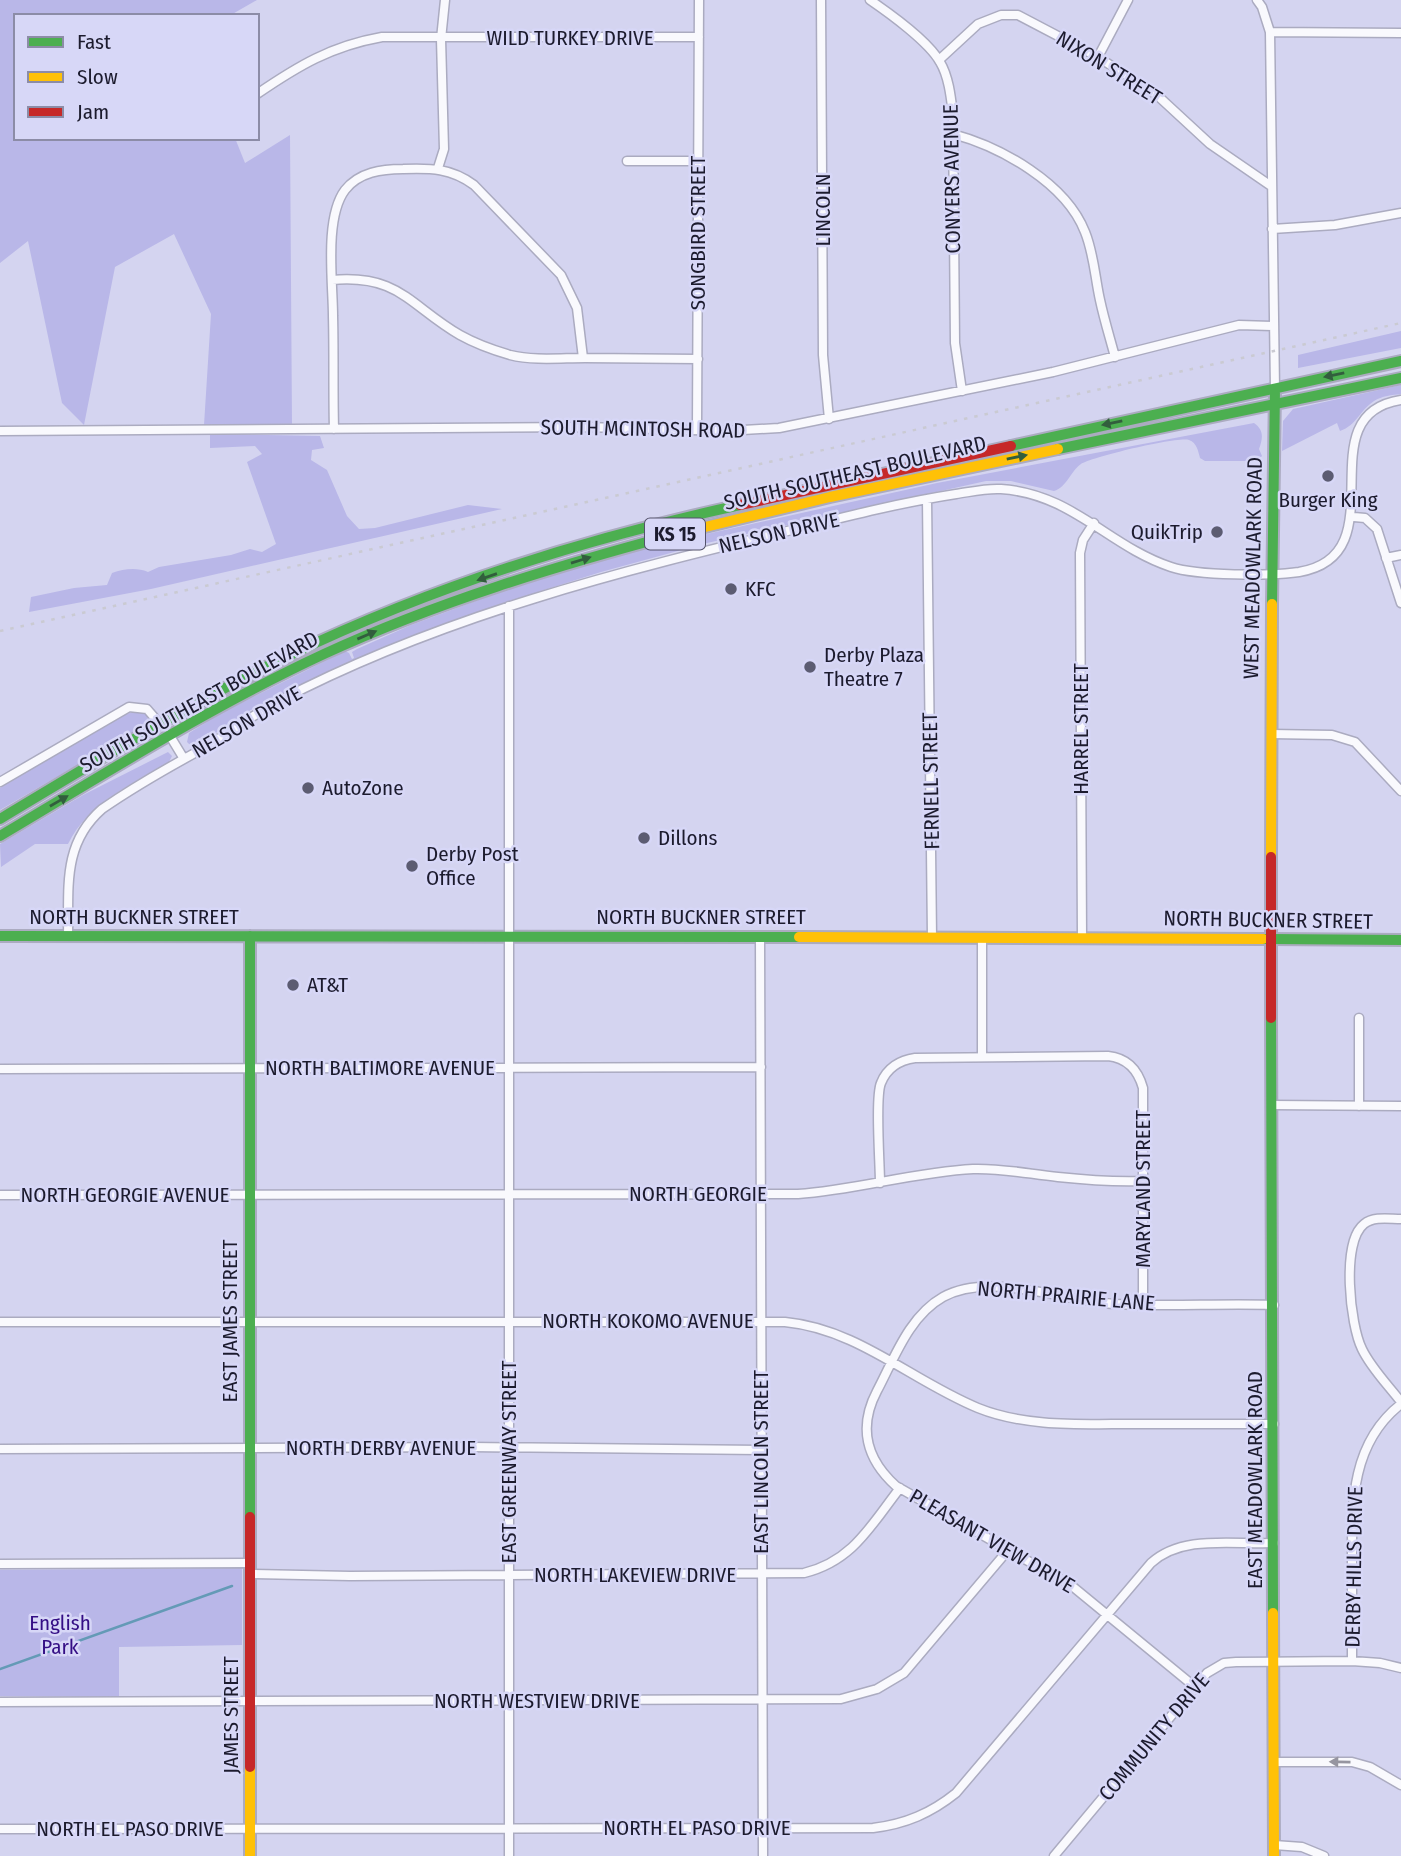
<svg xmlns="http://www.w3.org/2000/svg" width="1401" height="1856" font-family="'Fira Sans Condensed',sans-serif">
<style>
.green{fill:#b9b7e8}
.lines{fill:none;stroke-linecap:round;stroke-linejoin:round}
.stream{stroke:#649ab6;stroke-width:2.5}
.street-casing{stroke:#ababc0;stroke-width:11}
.fast-casing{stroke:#ababc0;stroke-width:14}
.slow-casing{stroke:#ababc0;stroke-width:14}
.jam-casing{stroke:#ababc0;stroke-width:14}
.street{stroke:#f9f9fd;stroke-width:8}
.fast{stroke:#4caf50;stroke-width:10}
.slow{stroke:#ffc107;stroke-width:10}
.jam{stroke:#c62828;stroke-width:10}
.rail{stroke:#cacad2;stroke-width:2.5;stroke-dasharray:3.5 7;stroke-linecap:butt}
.oneway{fill:#325e3d}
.oneway2{fill:#9695a0}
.poi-dot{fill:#5c5c72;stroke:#d7d7f7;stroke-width:2.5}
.labels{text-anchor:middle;stroke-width:5;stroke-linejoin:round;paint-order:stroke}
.shield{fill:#d7d7f7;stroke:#54536a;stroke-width:2}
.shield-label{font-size:19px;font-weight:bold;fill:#1c1b2e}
.street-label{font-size:21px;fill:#1c1b2e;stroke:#d7d7f7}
.poi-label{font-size:21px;fill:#1c1b2e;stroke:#d7d7f7;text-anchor:start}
.park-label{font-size:21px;fill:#340e85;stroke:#d7d7f7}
</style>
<rect width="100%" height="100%" fill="#d4d4f0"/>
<path class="green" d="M0 0H257L229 16H16V138H235L245 163 290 135 292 425H204L211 314 174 234 115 267 84 425 62 403 28 241 0 263Z
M1401 331V348L1298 368V355Z
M1401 385V394C1392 395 1382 396 1374 401 1359 411 1357 425 1340 431L1337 423 1282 451 1283 421 1293 409Z
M1254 423C1264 430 1263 438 1259 449L1262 456 1257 461H1205L1200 458C1198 451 1197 443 1189 440 1178 436 1092 457 1081 464 1070 472 1067 487 1054 491L1011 481H986L707 543 601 572 497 605 393 644 305 683 247 712 198 745 191 746 187 742 189 733 221 713 345 651 349 653 352 659 354 658 352 652 357 649 411 625 519 585 630 551 937 483Z
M210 434 320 436 324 448 312 450 311 460 327 470 347 516 359 529 375 528 468 505 502 509 151 589 29 612 31 597 74 588 107 585 112 573C124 569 136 567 148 572L159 567 231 555 250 549 262 552 276 544 247 462 262 454 255 446 210 448Z
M135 711 146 712 148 720 144 726 0 810V788L119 717Z
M168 752 172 756 169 762C130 786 90 801 68 844H35L1 867 0 844 83 795Z
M242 1568V1645L119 1647V1697L0 1696V1570Z"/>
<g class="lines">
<path class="stream" d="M0 1669 232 1586"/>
<defs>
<path id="street" d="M821 0 823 355 829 419
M870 0C889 13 929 42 940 62 949 77 951 98 953 115L955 343 962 391
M1257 0 1262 7 1270 32 1275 389
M1270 32 1401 33
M1098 57 1128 0
M939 60 978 24 1001 15H1018L1098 57 1158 96 1210 144 1271 186
M257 94C298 66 331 46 382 37H699
M953 134C1001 147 1066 183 1085 232 1094 254 1095 278 1100 300 1104 319 1110 338 1115 357
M627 161H699
M438 168 444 149 441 39 445 0
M1272 229 1335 225 1401 213
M332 280C399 274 410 306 460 335 476 344 493 350 510 355 534 361 561 358 585 358 623 358 660 359 698 359
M334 429C333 391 334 354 333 316 333 283 324 218 345 190 359 172 382 169 403 169 431 168 451 168 474 185L561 275 577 308 583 358
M697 429 699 0
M0 431 585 427 726 431 779 428 1053 372 1239 325 1274 326
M927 499 932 937
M1354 517 1365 518 1377 529 1401 603
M1386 558 1401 555
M509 606V1856
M1271 734 1332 735 1355 742 1401 791
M170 736 184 759
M0 782 129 707 147 709 160 724
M68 936C69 888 62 844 102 809 131 789 162 771 193 754 222 738 248 718 277 702 441 616 621 571 800 528 852 515 904 502 956 494 970 492 986 488 1001 489 1073 494 1108 546 1171 567 1198 576 1270 576 1299 572 1401 555 1303 415 1401 400
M760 937 763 1856
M1082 937 1080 553 1083 540 1094 523
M982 1057V937
M0 1069 761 1067
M1272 1105 1401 1106
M1359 1106V1018
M880 1183C880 1164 875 1097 881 1083 887 1068 900 1060 915 1058L1108 1056C1127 1058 1138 1070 1143 1088V1305
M0 1195 798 1194C857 1190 914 1172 973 1169 1002 1168 1029 1174 1058 1177 1086 1180 1115 1182 1143 1181
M1401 1219C1389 1219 1374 1216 1364 1224 1341 1242 1350 1325 1362 1349 1371 1368 1388 1385 1401 1402
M0 1322H785C858 1329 912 1381 978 1408 1025 1427 1080 1424 1130 1424 1178 1424 1226 1424 1274 1424
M0 1449 472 1447 761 1450
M0 1564 250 1563
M250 1574 350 1576 804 1573C853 1561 871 1525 900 1488
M1352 1661C1352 1628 1352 1596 1352 1563 1352 1505 1350 1444 1401 1404
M1195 1687 1072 1586 896 1486C866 1459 858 1427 877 1391 894 1359 909 1316 943 1297 990 1271 1062 1301 1115 1304 1168 1307 1221 1303 1274 1305
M0 1702 841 1699 877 1689 904 1673 1009 1549
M1274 1762H1352L1370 1767 1401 1785
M0 1829 873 1828C906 1824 931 1813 956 1793L1151 1563C1183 1534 1234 1545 1274 1543
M1274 1845 1302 1847 1324 1856
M1054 1856 1207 1673 1224 1663 1236 1662 1352 1661 1380 1663 1401 1668"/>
<path id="fast" d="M1011 446 1401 361
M1058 449 1401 378
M1272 604 1275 389
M0 819C95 762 190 703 290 655 432 587 587 538 740 505
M0 836C106 773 212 706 324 654 437 602 556 566 676 534
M0 936 799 937
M250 936V1517
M1263 939 1401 940
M1271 1018 1273 1613"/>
<path id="slow" d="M676 534 830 497 1058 449
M1271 857 1272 604
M799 937 1263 939
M1273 1613 1274 1856
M250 1767V1856"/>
<path id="jam" d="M740 505 1011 446
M1271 857V1018
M250 1517V1767"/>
</defs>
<use href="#street" class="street-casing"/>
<use href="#fast" class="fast-casing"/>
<use href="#slow" class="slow-casing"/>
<use href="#jam" class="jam-casing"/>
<use href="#street" class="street"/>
<use href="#fast" class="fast"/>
<use href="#slow" class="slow"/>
<use href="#jam" class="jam"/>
<path class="rail" d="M0 631 1401 323"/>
</g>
<defs><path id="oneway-solid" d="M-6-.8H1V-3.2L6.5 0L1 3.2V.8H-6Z" transform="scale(1.75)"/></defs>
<g class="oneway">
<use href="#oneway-solid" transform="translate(1334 375) rotate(168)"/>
<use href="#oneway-solid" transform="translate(1112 423) rotate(168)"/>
<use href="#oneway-solid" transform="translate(1017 457) rotate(-12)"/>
<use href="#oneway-solid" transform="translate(581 560) rotate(-17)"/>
<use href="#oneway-solid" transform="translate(487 577) rotate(161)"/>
<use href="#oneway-solid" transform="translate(367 635) rotate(-23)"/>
<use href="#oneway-solid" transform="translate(59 801) rotate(-30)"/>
</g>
<use class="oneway2" href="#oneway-solid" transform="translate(1340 1762) rotate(-179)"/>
<g class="poi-dot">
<circle cx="1328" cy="476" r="7"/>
<circle cx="1217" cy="532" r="7"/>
<circle cx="731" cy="589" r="7"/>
<circle cx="810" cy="667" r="7"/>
<circle cx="308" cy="788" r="7"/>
<circle cx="644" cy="838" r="7"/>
<circle cx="412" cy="866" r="7"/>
<circle cx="293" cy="985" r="7"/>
</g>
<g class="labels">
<rect class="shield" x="645" y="518.5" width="60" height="31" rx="5"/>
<g class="shield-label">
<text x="675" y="541">KS 15</text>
</g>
<g class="street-label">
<text x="570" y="45">WILD TURKEY DRIVE</text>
<text transform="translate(1109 68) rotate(32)" y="7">NIXON STREET</text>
<text transform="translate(952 179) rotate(-91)" y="7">CONYERS AVENUE</text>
<text transform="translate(823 210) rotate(-90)" y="7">LINCOLN</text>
<text transform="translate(698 233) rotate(-90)" y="7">SONGBIRD STREET</text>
<text transform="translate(643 429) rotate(1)" y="7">SOUTH MCINTOSH ROAD</text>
<text transform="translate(855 473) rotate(-13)" y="7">SOUTH SOUTHEAST BOULEVARD</text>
<text transform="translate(779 533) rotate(-13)" y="7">NELSON DRIVE</text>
<text transform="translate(1253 568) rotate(-89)" y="7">WEST MEADOWLARK ROAD</text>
<text transform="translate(199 702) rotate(-29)" y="7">SOUTH SOUTHEAST BOULEVARD</text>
<text transform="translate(247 722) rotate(-30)" y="7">NELSON DRIVE</text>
<text transform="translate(1081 729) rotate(-90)" y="7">HARREL STREET</text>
<text transform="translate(931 781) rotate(-91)" y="7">FERNELL STREET</text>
<text x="134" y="924">NORTH BUCKNER STREET</text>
<text x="701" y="924">NORTH BUCKNER STREET</text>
<text transform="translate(1268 920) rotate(1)" y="7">NORTH BUCKNER STREET</text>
<text x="380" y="1075">NORTH BALTIMORE AVENUE</text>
<text transform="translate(1143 1189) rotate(-90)" y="7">MARYLAND STREET</text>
<text x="698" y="1201">NORTH GEORGIE</text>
<text x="125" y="1202">NORTH GEORGIE AVENUE</text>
<text transform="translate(1066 1296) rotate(5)" y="7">NORTH PRAIRIE LANE</text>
<text transform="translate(230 1321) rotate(-90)" y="7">EAST JAMES STREET</text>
<text x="648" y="1328">NORTH KOKOMO AVENUE</text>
<text x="381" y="1455">NORTH DERBY AVENUE</text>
<text transform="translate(509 1462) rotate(-90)" y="7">EAST GREENWAY STREET</text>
<text transform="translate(761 1462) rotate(-90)" y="7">EAST LINCOLN STREET</text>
<text transform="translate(1255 1480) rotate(-90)" y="7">EAST MEADOWLARK ROAD</text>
<text transform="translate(992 1541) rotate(30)" y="7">PLEASANT VIEW DRIVE</text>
<text transform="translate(1354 1567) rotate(-89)" y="7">DERBY HILLS DRIVE</text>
<text x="635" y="1582">NORTH LAKEVIEW DRIVE</text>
<text x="537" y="1708">NORTH WESTVIEW DRIVE</text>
<text transform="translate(231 1715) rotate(-90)" y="7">JAMES STREET</text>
<text transform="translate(1154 1737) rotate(-50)" y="7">COMMUNITY DRIVE</text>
<text x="697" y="1835">NORTH EL PASO DRIVE</text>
<text x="130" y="1836">NORTH EL PASO DRIVE</text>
</g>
<g class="poi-label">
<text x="1328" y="507" text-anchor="middle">Burger King</text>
<text x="1203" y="539" text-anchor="end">QuikTrip</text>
<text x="745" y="596">KFC</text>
<text x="824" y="662">Derby Plaza<tspan x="824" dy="24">Theatre 7</tspan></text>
<text x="322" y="795">AutoZone</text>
<text x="658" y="845">Dillons</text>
<text x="426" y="861">Derby Post<tspan x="426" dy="24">Office</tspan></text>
<text x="307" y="992">AT&amp;T</text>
</g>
<g class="park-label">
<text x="60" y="1630">English<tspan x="60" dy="24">Park</tspan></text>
</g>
</g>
<rect x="14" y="14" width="245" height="126" fill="#d7d7f7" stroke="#8c8ca7" stroke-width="2"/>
<rect x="28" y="37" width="35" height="10" fill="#4caf50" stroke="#8c8ca7" stroke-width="2"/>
<text x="77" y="49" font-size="21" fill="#1c1b2e">Fast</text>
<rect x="28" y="72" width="35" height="10" fill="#ffc107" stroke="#8c8ca7" stroke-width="2"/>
<text x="77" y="84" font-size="21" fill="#1c1b2e">Slow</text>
<rect x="28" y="107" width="35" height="10" fill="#c62828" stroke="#8c8ca7" stroke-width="2"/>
<text x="77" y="119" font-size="21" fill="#1c1b2e">Jam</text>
</svg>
